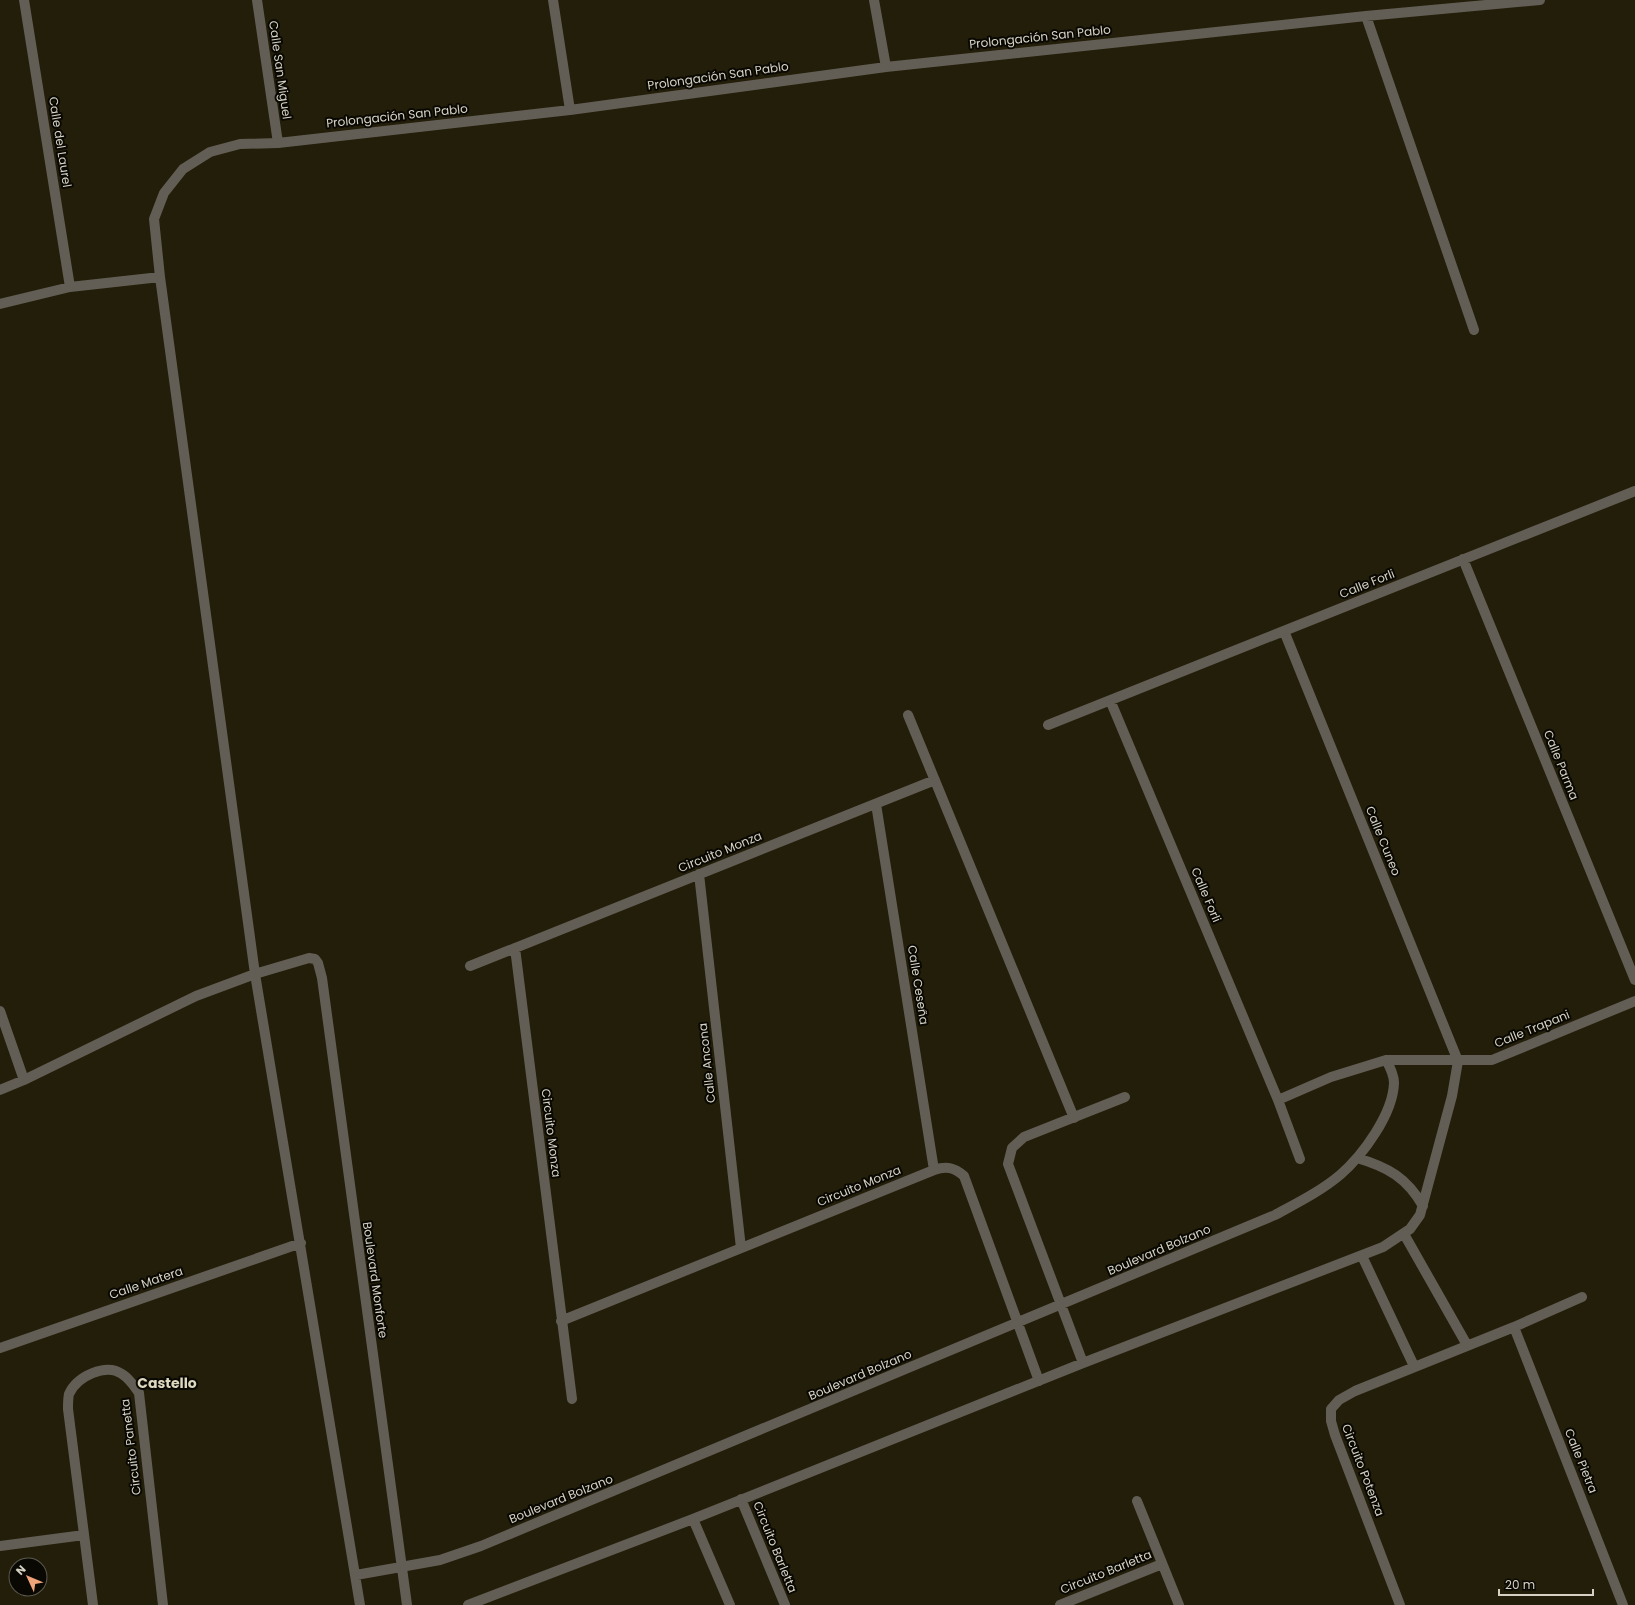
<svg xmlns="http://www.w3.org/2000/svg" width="1635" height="1605" font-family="Poppins,sans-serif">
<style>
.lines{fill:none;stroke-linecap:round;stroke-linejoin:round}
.minor{stroke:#635e55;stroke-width:10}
.labels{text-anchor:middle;stroke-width:4;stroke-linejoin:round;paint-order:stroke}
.street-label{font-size:12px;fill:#d5d2c5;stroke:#0a0802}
.quarter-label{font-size:14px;font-weight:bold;fill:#ddd8be;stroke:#0a0802}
</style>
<rect width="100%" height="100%" fill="#231e09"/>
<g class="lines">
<path class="minor" d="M24 0 70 287
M257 0 278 143
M553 0 570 110
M874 0 886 67
M1366 16 1474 330
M160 277 255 974 360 1605
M0 304 70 287 160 277 154 219 164 193 183 169 210 152 240 144 278 143 570 110 886 67 1366 16 1540 0
M1463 559 1635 980
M1284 631 1458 1061
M1110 700 1278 1100 1300 1159
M908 715 1074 1118
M1048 725 1635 491
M876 804 934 1170
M699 874 741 1248
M515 948 572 1399
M470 966 935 780
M0 1011 24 1080
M0 1090 24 1080 196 996 255 974 309 958 315 959 318 963 322 978 407 1605
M1278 1100 1331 1077 1386 1060H1492L1635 1001
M1357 1158C1388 1167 1407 1178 1423 1206
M1404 1234 1467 1345
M1362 1256 1414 1366
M561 1321 934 1170C946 1166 954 1167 964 1176L1039 1381
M1514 1327 1623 1605
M0 1348 301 1243
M1083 1363 1008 1164 1012 1148 1024 1137 1125 1097
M741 1499 785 1605
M1137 1501 1179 1605
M693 1519 730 1605
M0 1546 84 1535
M356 1575 440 1560 481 1546 1275 1215C1297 1203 1321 1191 1340 1175 1363 1155 1393 1114 1394 1083 1394 1075 1390 1067 1386 1060
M93 1605 68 1409C68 1404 68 1398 69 1394 77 1376 106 1363 122 1374 130 1379 134 1386 139 1393L163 1605
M468 1605 693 1519 1083 1363 1383 1247 1410 1229 1420 1215 1452 1096 1458 1061
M1060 1605 1162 1564
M1400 1605 1335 1435 1331 1421V1409L1339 1400 1355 1391 1514 1327 1582 1297"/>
</g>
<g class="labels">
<g class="street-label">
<text transform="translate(1040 37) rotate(-6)" y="4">Prolongación San Pablo</text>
<text transform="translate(280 70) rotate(82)" y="4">Calle San Miguel</text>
<text transform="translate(718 76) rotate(-8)" y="4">Prolongación San Pablo</text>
<text transform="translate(397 116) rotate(-6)" y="4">Prolongación San Pablo</text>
<text transform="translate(60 142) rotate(81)" y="4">Calle del Laurel</text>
<text transform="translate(1367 584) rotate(-22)" y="4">Calle Forli</text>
<text transform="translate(1561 765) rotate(68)" y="4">Calle Parma</text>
<text transform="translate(1383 841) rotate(68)" y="4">Calle Cuneo</text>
<text transform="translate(720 852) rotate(-22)" y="4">Circuito Monza</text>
<text transform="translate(1206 895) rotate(67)" y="4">Calle Forli</text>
<text transform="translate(918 985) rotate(81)" y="4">Calle Ceseña</text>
<text transform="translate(1532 1029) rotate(-22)" y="4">Calle Trapani</text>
<text transform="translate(707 1063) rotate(-96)" y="4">Calle Ancona</text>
<text transform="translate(551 1133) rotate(83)" y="4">Circuito Monza</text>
<text transform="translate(859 1186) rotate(-22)" y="4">Circuito Monza</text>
<text transform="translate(1159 1250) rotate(-23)" y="4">Boulevard Bolzano</text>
<text transform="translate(375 1280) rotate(82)" y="4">Boulevard Monforte</text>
<text transform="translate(146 1283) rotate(-19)" y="4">Calle Matera</text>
<text transform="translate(860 1375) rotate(-23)" y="4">Boulevard Bolzano</text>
<text transform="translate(131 1447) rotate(-97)" y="4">Circuito Panetta</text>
<text transform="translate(1581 1461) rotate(68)" y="4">Calle Pietra</text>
<text transform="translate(1363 1470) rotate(69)" y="4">Circuito Potenza</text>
<text transform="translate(561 1499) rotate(-22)" y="4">Boulevard Bolzano</text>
<text transform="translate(775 1547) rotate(68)" y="4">Circuito Barletta</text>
<text transform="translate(1106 1572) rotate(-22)" y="4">Circuito Barletta</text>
</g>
<g class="quarter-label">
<text x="167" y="1388">Castello</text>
</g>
</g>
<g transform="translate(28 1577) rotate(314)"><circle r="19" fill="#0a0802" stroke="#5b5950"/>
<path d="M0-3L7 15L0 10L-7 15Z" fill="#efa378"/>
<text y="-6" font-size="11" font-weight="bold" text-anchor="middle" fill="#d5d2c5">N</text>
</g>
<path d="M1499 1589v6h94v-6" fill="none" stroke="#d5d2c5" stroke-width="2"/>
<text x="1505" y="1589" font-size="12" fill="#d5d2c5" stroke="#0a0802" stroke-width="3" paint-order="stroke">20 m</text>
</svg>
